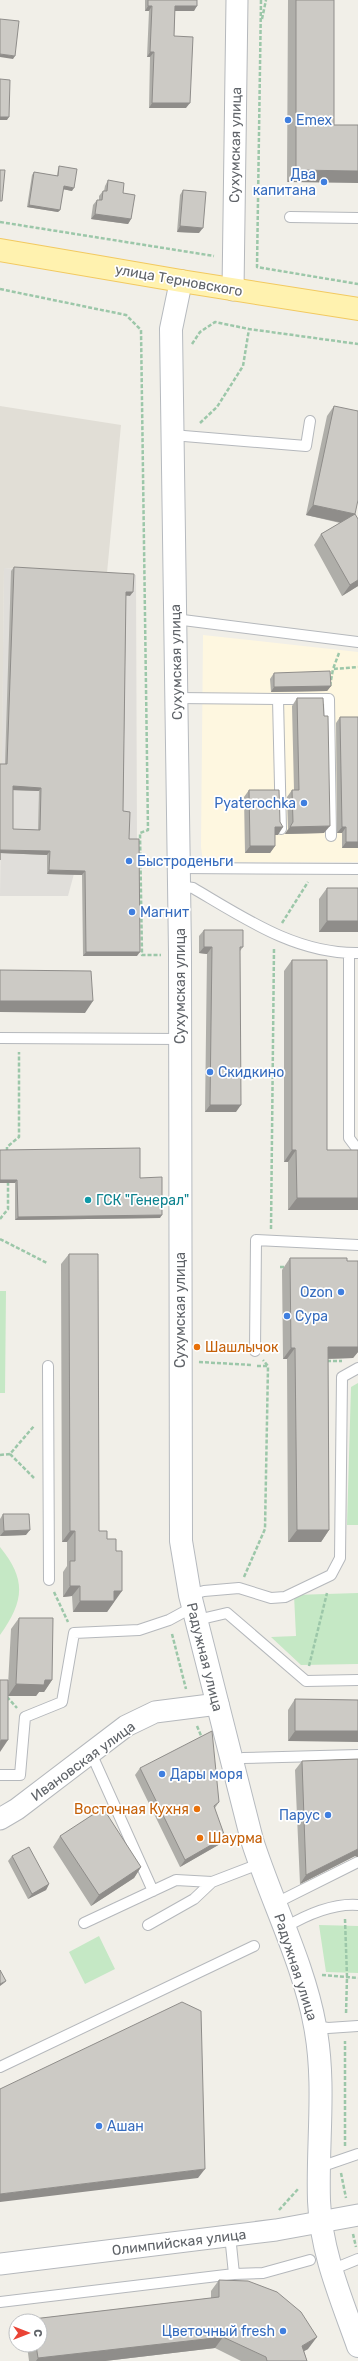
<svg xmlns="http://www.w3.org/2000/svg" width="358" height="2361" font-family="Rubik,sans-serif">
<style>
.commercial{fill:#fef7e0}
.industrial{fill:#e0deda}
.education{fill:#e1ded6}
.green{fill:#c5e8c5}
.lines{fill:none;stroke-linecap:round;stroke-linejoin:round}
.lane-casing{stroke:#b5b8bc;stroke-width:12}
.street-casing{stroke:#b5b8bc;stroke-width:23}
.secondary-casing{stroke:#b6babf;stroke-width:24}
.primary-casing{stroke:#f2c960;stroke-width:24}
.path{stroke:#9cc7a9;stroke-width:2.5;stroke-dasharray:4 2;stroke-linecap:butt}
.lane{stroke:#fff;stroke-width:10}
.street{stroke:#fff;stroke-width:21}
.secondary{stroke:#fff;stroke-width:22}
.primary{stroke:#fff2af;stroke-width:22}
.wall{fill:#afaea9;fill-rule:evenodd}
.shaded-wall{fill:#8f8d8a}
.building{fill:#cccac5;stroke:#8f8d8a;fill-rule:evenodd}
.shop-dot{fill:#3f7fe0;stroke:#fff;stroke-width:1.5}
.culture-dot{fill:#0f9aa8;stroke:#fff;stroke-width:1.5}
.food-dot{fill:#e8710a;stroke:#fff;stroke-width:1.5}
.labels{text-anchor:middle;stroke-width:3.5;stroke-linejoin:round;paint-order:stroke}
.shop-label{font-size:14px;fill:#366cbe;stroke:#fff;text-anchor:start}
.street-label{font-size:14px;fill:#5f6368;stroke:#fff}
.culture-label{font-size:14px;fill:#0d838f;stroke:#fff;text-anchor:start}
.food-label{font-size:14px;fill:#c56008;stroke:#fff;text-anchor:start}
</style>
<rect width="100%" height="100%" fill="#f1efe8"/>
<path class="commercial" d="M203 635 358 652V862H203L201 847Z"/>
<path class="industrial" d="M4 568 136 575 137 843 82 844 68 896H0Z"/>
<path class="education" d="M0 406 121 425 107 573 4 568 2 765H0Z"/>
<path class="green" d="M0 1291H6L5 1393H0Z
M358 1383V1525H347L351 1387Z
M0 1547C27 1580 24 1601 0 1635Z
M358 1593V1664L301 1665 271 1637 296 1636 294 1595Z
M319 1925 358 1926V1973L326 1972Z
M99 1936 115 1969 85 1984 69 1952Z"/>
<g class="lines">
<defs>
<path id="lane" d="M290 217 358 218
M172 435 306 446 310 421
M175 619 358 642
M176 698 278 699
M281 829 278 699H329L331 836
M179 868 358 869
M179 886 193 888C244 918 296 954 358 953
M349 953V1138L358 1150
M0 1038 181 1039
M255 1351 256 1240 358 1245
M48 1366 49 1580
M190 1595 204 1591 239 1588 271 1598 285 1597 331 1575 340 1558 342 1377 358 1368
M197 1620 227 1613 306 1681 358 1680
M91 1753 153 1891
M243 1758 358 1755
M0 1775H20L25 1717 62 1702 74 1633 139 1630 169 1620 193 1607
M274 1904 358 1862
M84 1923 176 1880 212 1882 259 1864
M148 1925 194 1899 212 1882
M284 1928C306 1915 332 1903 358 1905
M315 2026 328 2028 358 2026
M0 2067 254 1946
M320 2167 358 2154
M230 2235 234 2274
M331 2270 358 2259
M0 2302 234 2274 263 2273 310 2260"/>
<path id="street" d="M233 290 237 0
M0 1819 17 1809 126 1726 155 1712 218 1704
M0 2264 276 2230 358 2215"/>
<path id="secondary" d="M181 281 171 329 180 952 181 1541 190 1595 252 1840C271 1900 304 1964 315 2026 326 2084 317 2143 319 2201 321 2252 341 2298 358 2346"/>
<path id="primary" d="M0 250 181 281 358 309"/>
</defs>
<use href="#lane" class="lane-casing"/>
<use href="#street" class="street-casing"/>
<use href="#secondary" class="secondary-casing"/>
<use href="#primary" class="primary-casing"/>
<path class="path" d="M261 0 257 267 358 284
M262 19 266 0
M0 222 214 256
M0 289 126 315 141 330 148 830 140 833 142 955H161
M192 344 200 332 215 322 249 329 358 344
M200 423 217 407 243 366 249 329
M339 653 333 669 358 667
M330 686 333 669
M282 923 308 882
M7 1151V1147L19 1137V1052
M0 1219 8 1209V1180
M271 1229 274 948
M0 1239 47 1263
M280 1267H287
M327 1361H342
M199 1362 252 1365
M257 1366H268
M10 1454 34 1478
M0 1455 10 1454 34 1426
M244 1577 265 1529 268 1366 263 1360
M54 1592 68 1622
M172 1634 186 1689
M309 1666 327 1593
M7 1697 17 1708
M197 1726 202 1738
M345 1919 347 1977 346 2014
M322 1975 358 1978
M345 2146V2041
M341 2173 346 2198
M279 2210 299 2188
M353 2234 356 2247"/>
<use href="#lane" class="lane"/>
<use href="#street" class="street"/>
<use href="#secondary" class="secondary"/>
<use href="#primary" class="primary"/>
</g>
<path class="wall" d="M145 0H197L194 11H175L174 36 186 108H149L150 57H147L149 11H145Z
M288 0H334V125L287 182Z
M59 166 72 191 63 189 60 210 58 212 27 207 32 175 34 172 57 176 58 169Z
M108 180 123 193 131 219 128 224 91 219 93 205 97 200H99V196L103 191H104L105 186Z
M183 190 199 233 177 232 180 195Z
M334 406 355 514 358 586 342 596 314 545 321 534 340 523 306 515 327 416Z
M14 567 130 596H126L123 811 129 839 137 956H83L82 875 47 874V855L0 853 5 764 11 571ZM13 790 39 791 38 830 13 829Z
M274 673 331 686 327 691 271 692 270 679Z
M297 698 324 716V833L285 834 288 829 287 797 292 790H294L292 706Z
M340 717H358V848H342V833H337L336 723Z
M249 790 278 835H275V846L270 853H245L244 797Z
M327 888H358V932H319V899Z
M204 930 243 947 240 951 236 1112H205L207 954 199 953V936Z
M292 960 327 1150H358V1210H288V1162H284V971Z
M0 1150 140 1178 160 1218 15 1220V1183Z
M69 1254 99 1531 107 1539 114 1602 107 1612H73L72 1596 63 1597V1572L67 1566V1542H62L61 1264Z
M290 1258 347 1261 358 1347V1352L353 1358 328 1359 329 1530 321 1542H288L287 1359H283L282 1270Z
M3 1514 26 1535 0 1536V1519Z
M19 1618 52 1680 44 1692H39L36 1696H8L0 1752 8 1685 11 1629Z
M295 1699 358 1700 288 1741V1710Z
M358 1759V1857L355 1856 300 1884 295 1770 302 1761Z
M140 1768 219 1802 215 1808 220 1844 180 1867 135 1775Z
M60 1836 141 1867 134 1878 91 1906 53 1847Z
M12 1856 49 1884 46 1890 28 1899 8 1861Z
M219 2280 308 2349 304 2351 307 2361H241L215 2348 105 2361H29L27 2345H40V2321H31L33 2319 211 2298V2291Z"/>
<path class="shaded-wall" d="M148 6H152L149 11H145Z
M175 6H197L194 11H171Z
M150 52H154L150 57H147Z
M0 54 15 56 13 59 0 57Z
M152 103H190L186 108H149Z
M0 117H9L7 120H0Z
M296 170 358 171V183L287 182Z
M64 186 74 188 72 191 62 189Z
M29 205 60 210 58 212 27 207Z
M95 214 131 219 128 224 91 219Z
M180 226 203 228 199 233 177 232Z
M313 505 355 514 348 524 306 515Z
M358 580V586L342 596 350 585Z
M126 592H133L130 596 124 595Z
M331 686 327 691 271 692 274 687Z
M13 786 41 788 39 791 10 790Z
M330 826 324 833 285 834 290 827Z
M275 827H283L278 835H270Z
M342 827H346L342 833H337Z
M346 842H358V848H342Z
M250 846H275L270 853H245Z
M0 850 50 851 47 855 0 853Z
M49 870 85 871 82 875 47 874Z
M327 921H358V932H319Z
M204 947H212L207 954 199 953Z
M86 952H140L137 956H83Z
M0 1001H93L85 1013 0 1012Z
M210 1105H241L236 1112H205Z
M292 1150H296L288 1162H284Z
M0 1180H17L15 1183H0Z
M297 1198H358V1210H288Z
M162 1215 160 1218 15 1220 18 1217Z
M328 1347H358V1352L353 1358 320 1359Z
M291 1348H295L287 1359H283Z
M30 1530 26 1535 0 1536 4 1531Z
M297 1530H329L321 1542H288Z
M70 1531H75L67 1542H62Z
M70 1586H80L72 1596 63 1597Z
M114 1591H122L107 1612H73L80 1601Z
M45 1680H52L44 1692H39L36 1696H8L16 1684Z
M295 1731H358V1742L288 1741Z
M1 1740H8L0 1752V1741Z
M225 1837 220 1844 180 1867 185 1860Z
M358 1849V1857L355 1856 300 1884 306 1875Z
M141 1867 134 1878 91 1906 99 1895Z
M49 1884 46 1890 28 1899 32 1894Z
M6 1981 4 1983 0 1986V1984Z
M205 2169 198 2178 0 2202V2194Z
M223 2337 215 2348 105 2361H36L38 2358Z
M317 2337 308 2349 293 2357 302 2346Z"/>
<path class="building" d="M148 0H197V6H175L174 36 193 37 190 103H152L154 52H150L152 6H148Z
M296 0H334V125H358V171L296 170Z
M0 19 19 21 15 56 0 54Z
M0 79 10 80 9 117H0Z
M59 166 77 169 74 188 64 186 60 210 29 205 34 172 58 176Z
M0 170H5L2 201H0Z
M108 180 124 183 123 193 135 195 131 219 95 214 97 200H102L103 191H107Z
M183 190 206 192 203 228 180 226Z
M334 406 358 411V500L355 514 313 505Z
M355 514 358 519V580L350 585 321 534Z
M14 567 134 574 133 592H126L123 811 130 812 129 839H139L140 952H86L85 871 49 870 50 851 0 850V860V764H7ZM13 786 41 788 40 830 13 829Z
M330 671 331 686 274 687V673Z
M297 698H323L324 716H328L330 826 290 827 293 822 292 790H299Z
M340 717H358V842H346V827H342Z
M249 790H279L280 822 283 827H275V846H250Z
M327 888H358V921H327Z
M204 930H243V947H240L241 1105H210L212 947H204Z
M292 960H327V1150H358V1198H297L296 1150H292Z
M0 970 91 971 93 1001H0Z
M140 1148V1178L162 1177V1215L18 1217 17 1180H0V1150Z
M69 1254H98L99 1531H107V1539H116V1551H122V1591H114V1601H80V1586H70V1561H75V1531H70Z
M290 1258H347V1261H358V1347H328L329 1530H297L295 1348H291Z
M3 1514H29L30 1530 4 1531Z
M19 1618H53L52 1680H45L44 1685 16 1684Z
M0 1680H8V1740H1L0 1744Z
M295 1699 358 1700V1731H295Z
M212 1731 219 1802 214 1806 225 1837 185 1860 140 1768Z
M358 1759V1849L306 1875 302 1761Z
M103 1808 141 1867 99 1895 60 1836Z
M29 1847 49 1884 32 1894 12 1856Z
M0 1970 6 1981 0 1984Z
M182 2002 201 2011 205 2169 0 2194V2089Z
M219 2280 248 2281 277 2292 301 2312 317 2337 302 2346 307 2361H267L266 2357 223 2337 38 2358 36 2345H40V2321H33V2319L219 2297Z"/>
<g class="shop-dot">
<circle cx="288" cy="120" r="4"/>
<circle cx="324" cy="182" r="4"/>
<circle cx="304" cy="803" r="4"/>
<circle cx="129" cy="861" r="4"/>
<circle cx="132" cy="912" r="4"/>
<circle cx="210" cy="1072" r="4"/>
<circle cx="341" cy="1292" r="4"/>
<circle cx="287" cy="1316" r="4"/>
<circle cx="162" cy="1774" r="4"/>
<circle cx="328" cy="1815" r="4"/>
<circle cx="99" cy="2126" r="4"/>
<circle cx="283" cy="2331" r="4"/>
</g>
<circle class="culture-dot" cx="88" cy="1200" r="4"/>
<g class="food-dot">
<circle cx="197" cy="1347" r="4"/>
<circle cx="197" cy="1809" r="4"/>
<circle cx="200" cy="1838" r="4"/>
</g>
<g class="labels">
<g class="shop-label">
<text x="296" y="125">Emex</text>
<text x="316" y="179" text-anchor="end">Два<tspan x="316" dy="16">капитана</tspan></text>
<text x="296" y="808" text-anchor="end">Pyaterochka</text>
<text x="137" y="866">Быстроденьги</text>
<text x="140" y="917">Магнит</text>
<text x="218" y="1077">Скидкино</text>
<text x="333" y="1297" text-anchor="end">Ozon</text>
<text x="295" y="1321">Сура</text>
<text x="170" y="1779">Дары моря</text>
<text x="320" y="1820" text-anchor="end">Парус</text>
<text x="107" y="2131">Ашан</text>
<text x="275" y="2336" text-anchor="end">Цветочный fresh</text>
</g>
<g class="street-label">
<text transform="translate(235 145) rotate(-89)" y="5">Сухумская улица</text>
<text transform="translate(179 280) rotate(10)" y="5">улица Терновского</text>
<text transform="translate(176 662) rotate(-91)" y="5">Сухумская улица</text>
<text transform="translate(180 986) rotate(-90)" y="5">Сухумская улица</text>
<text transform="translate(180 1310) rotate(-90)" y="5">Сухумская улица</text>
<text transform="translate(205 1657) rotate(76)" y="5">Радужная улица</text>
<text transform="translate(83 1761) rotate(-36)" y="5">Ивановская улица</text>
<text transform="translate(296 1967) rotate(72)" y="5">Радужная улица</text>
<text transform="translate(179 2242) rotate(-7)" y="5">Олимпийская улица</text>
</g>
<g class="culture-label">
<text x="96" y="1205">ГСК "Генерал"</text>
</g>
<g class="food-label">
<text x="205" y="1352">Шашлычок</text>
<text x="189" y="1814" text-anchor="end">Восточная Кухня</text>
<text x="208" y="1843">Шаурма</text>
</g>
</g>
<g transform="translate(28 2333) rotate(90)"><circle r="19" fill="#ffffff" stroke="#bfc1c3"/>
<path d="M0-3L7 15L0 10L-7 15Z" fill="#ea4335"/>
<text y="-6" font-size="11" font-weight="bold" text-anchor="middle" fill="#5f6368">С</text>
</g>
</svg>
